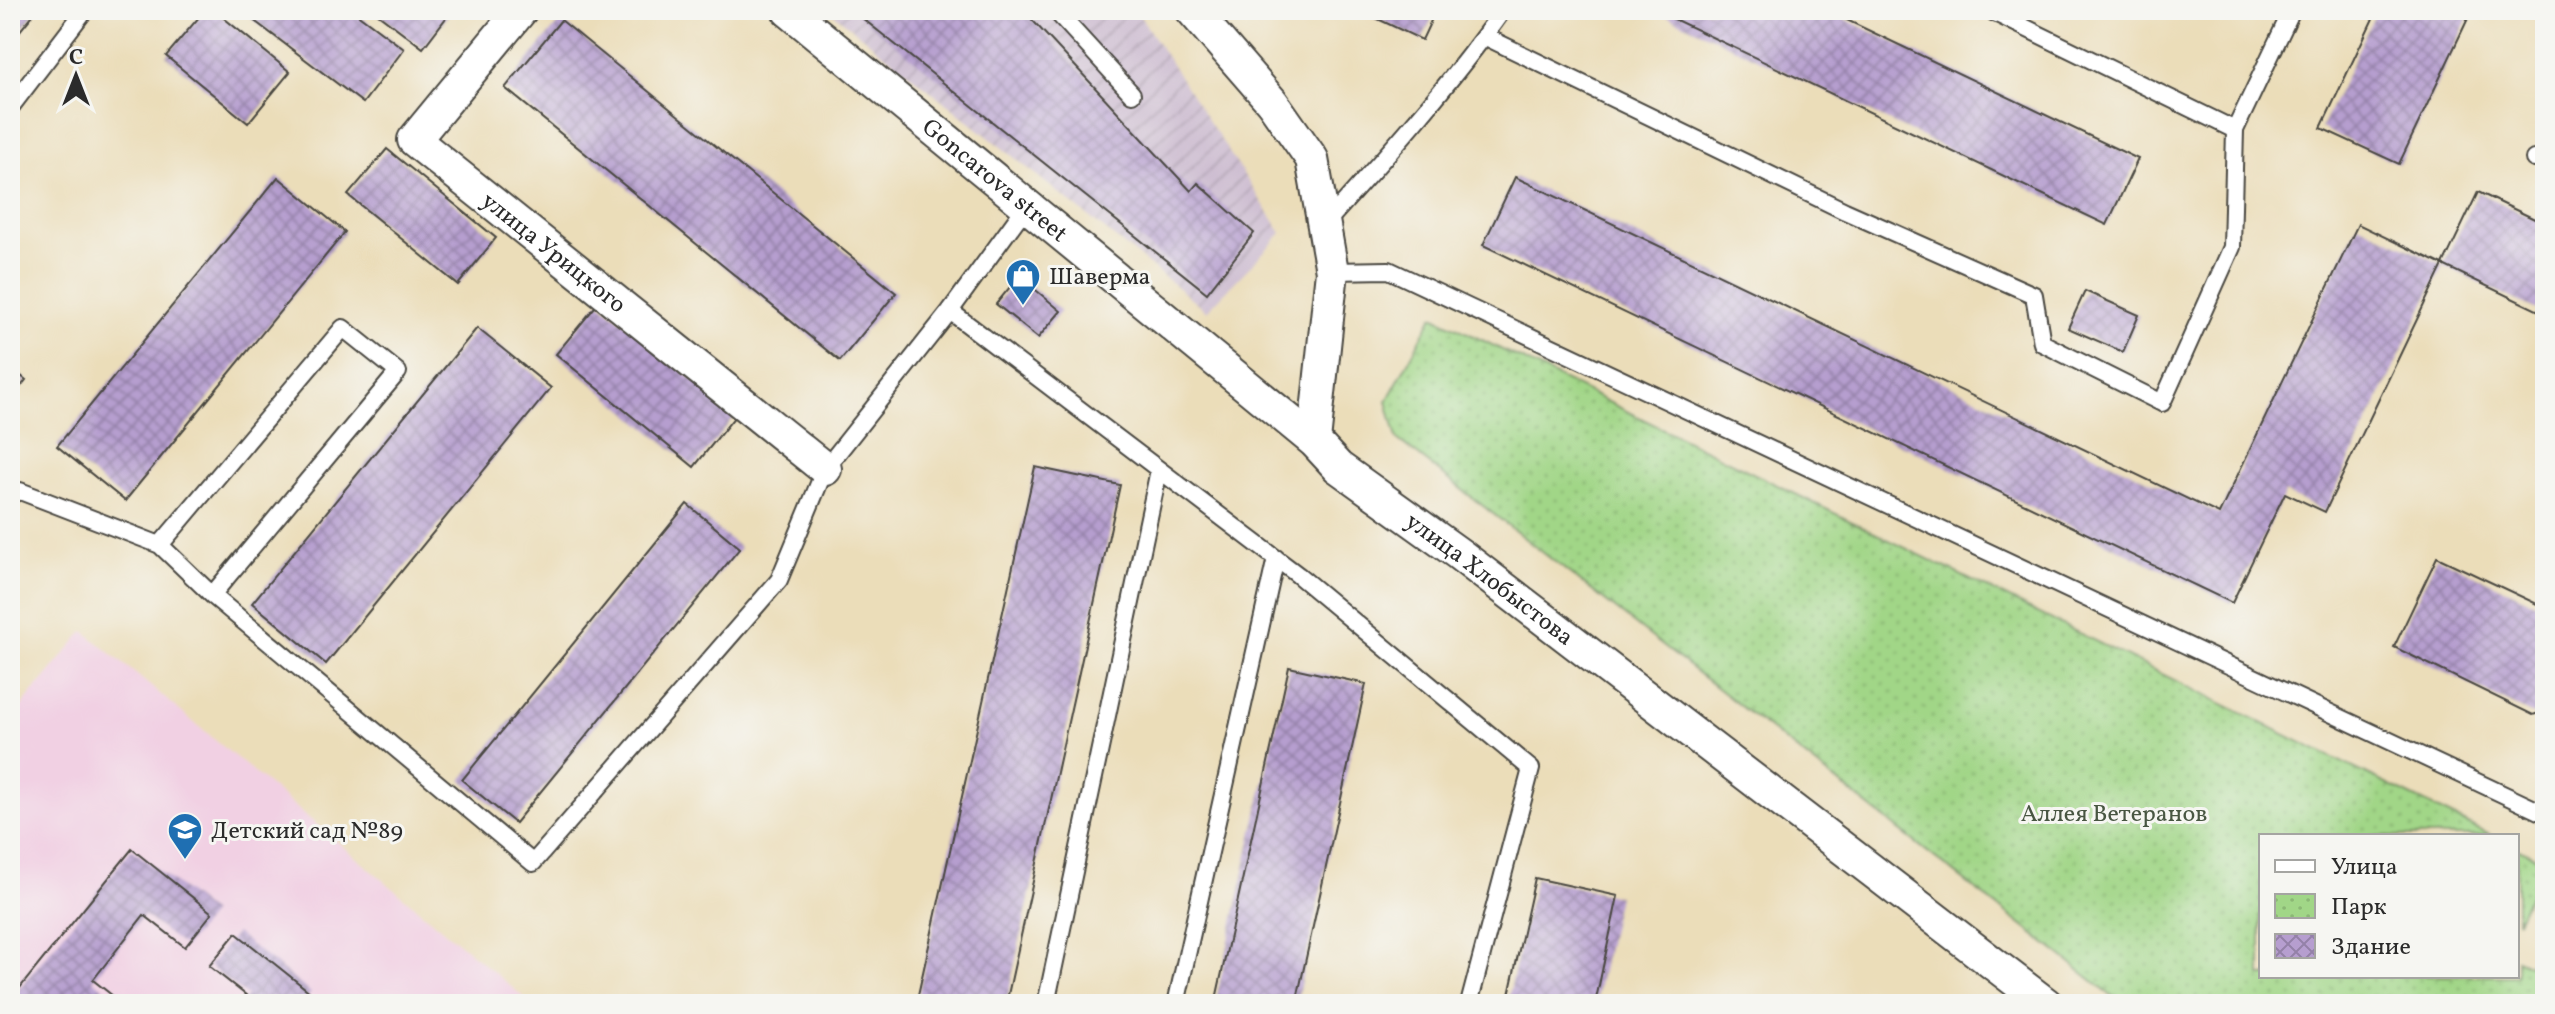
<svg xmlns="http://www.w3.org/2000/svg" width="2555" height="1014" font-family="Vollkorn,serif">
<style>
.built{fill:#f1d0e3}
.industrial{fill:url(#industrial-furrows)}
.park{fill:url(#park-dots);stroke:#668059;stroke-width:2}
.building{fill:url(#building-cross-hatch)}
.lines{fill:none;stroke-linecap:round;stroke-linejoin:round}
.lane-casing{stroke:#484640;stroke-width:20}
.street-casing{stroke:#484640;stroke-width:36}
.lane{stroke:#fff;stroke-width:16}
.street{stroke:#fff;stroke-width:32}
.labels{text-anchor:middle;stroke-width:6;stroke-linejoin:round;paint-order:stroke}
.street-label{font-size:24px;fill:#2b2b2b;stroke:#f6f6f2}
.poi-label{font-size:24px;fill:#2b2b2b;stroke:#f6f6f2;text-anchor:start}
.park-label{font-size:24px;fill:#485642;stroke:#f6f6f2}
</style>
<defs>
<pattern id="industrial-furrows" width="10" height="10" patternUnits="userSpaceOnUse" patternTransform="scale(2)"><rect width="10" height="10" fill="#cebed1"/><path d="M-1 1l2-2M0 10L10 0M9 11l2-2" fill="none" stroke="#b1a3b4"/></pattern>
<pattern id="park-dots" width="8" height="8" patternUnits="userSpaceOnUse" patternTransform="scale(2)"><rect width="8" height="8" fill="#a1d687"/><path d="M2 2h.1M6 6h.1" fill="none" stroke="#8bb875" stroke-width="1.8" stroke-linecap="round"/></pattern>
<pattern id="building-cross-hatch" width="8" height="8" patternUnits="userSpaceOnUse" patternTransform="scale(2)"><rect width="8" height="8" fill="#b69ecf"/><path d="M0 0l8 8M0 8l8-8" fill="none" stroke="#9481a8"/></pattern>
</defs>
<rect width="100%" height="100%" fill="#f6f6f2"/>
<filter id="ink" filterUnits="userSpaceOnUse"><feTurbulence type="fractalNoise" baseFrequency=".0125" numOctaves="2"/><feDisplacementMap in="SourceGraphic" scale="16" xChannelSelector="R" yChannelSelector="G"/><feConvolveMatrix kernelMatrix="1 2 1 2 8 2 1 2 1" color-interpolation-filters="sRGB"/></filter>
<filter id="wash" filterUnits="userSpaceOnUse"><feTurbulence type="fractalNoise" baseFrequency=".006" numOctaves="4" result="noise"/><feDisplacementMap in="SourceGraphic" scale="32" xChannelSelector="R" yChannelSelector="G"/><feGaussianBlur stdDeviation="1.8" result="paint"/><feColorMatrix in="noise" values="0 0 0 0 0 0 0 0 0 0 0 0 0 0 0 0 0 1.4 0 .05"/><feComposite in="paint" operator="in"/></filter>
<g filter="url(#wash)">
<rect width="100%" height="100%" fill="#ebddb9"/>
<path class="built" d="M84 631 532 1004H10V720Z"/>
<path class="industrial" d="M829 10H1136L1282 233 1207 311Z"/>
<path class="park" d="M1433 316 2492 836H2261V976H2517V959L2545 972V1004H2123L1397 439 1387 401Z
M2517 848 2545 862 2517 921Z"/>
<g id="blocks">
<path class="building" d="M10 10H37L10 43Z
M205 10H214L290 72 248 123 166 56Z
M240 10H352L404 49 363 103Z
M373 10H452L423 48Z
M852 10H1023L1191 191 1198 183 1254 233 1207 293Z
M1359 10H1436L1422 40Z
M1655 10H1826L2138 159 2107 225Z
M2377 10H2472L2399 164 2321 128Z
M561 20 896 293 840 361 505 88Z
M387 149 496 238 458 285 348 195Z
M278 177 345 232 125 501 57 446Z
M1515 177 2219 514 2358 224 2443 265 2325 512 2285 493 2232 603 1483 245Z
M2478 192 2545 224V314L2443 265Z
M1019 276 1061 311 1038 338 996 304Z
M2085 291 2139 315 2123 352 2068 328Z
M599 302 736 415 694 467 556 354Z
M477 328 551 388 326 664 252 603Z
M10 367 26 380 10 400Z
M1035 467 1120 485 1105 554 1006 1004H916Z
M687 504 740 548 515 823 462 780Z
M2437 557 2539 605 2545 604V711L2533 715 2394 647Z
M1289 667 1366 684 1296 1004H1215Z
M132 849 212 913 185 947 144 915 93 980 123 1004H10V1000Z
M1535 878 1618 896 1595 1004H1507Z
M236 933 311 993 302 1004H240L247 996 209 966Z"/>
</g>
</g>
<g filter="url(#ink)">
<use href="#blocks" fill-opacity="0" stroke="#484640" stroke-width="2"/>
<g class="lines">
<defs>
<path id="lane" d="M1055 10 1132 94
M1989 10 2235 130
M1484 36 1845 211 2034 295 2042 343 2162 403 2232 247 2235 130 2292 10
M10 108 85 10
M2534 159H2545
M1325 224C1387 155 1450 85 1503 10
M1332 271 1389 270 2545 814
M950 311 1298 575 1531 769 1469 1004
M10 495 20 491 160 545 212 595 533 863 779 580 825 469 950 311 1027 205
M160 545 343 328 398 372 212 595
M1046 1004 1159 470
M1176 1004 1276 558"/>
<g id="street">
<path id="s1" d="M521 10 414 140 825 469"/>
<path id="s2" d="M788 10 1314 441 1338 467 1459 554 2046 1004"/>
<path d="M1192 10 1272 102 1312 159 1332 271 1314 441"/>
</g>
</defs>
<use href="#lane" class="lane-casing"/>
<use href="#street" class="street-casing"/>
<use href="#lane" class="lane"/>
<use href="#street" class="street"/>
</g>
</g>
<defs>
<symbol id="shop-pin" viewBox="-11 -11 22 30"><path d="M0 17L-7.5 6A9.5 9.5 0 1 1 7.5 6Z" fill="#1f6fb2" stroke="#f6f6f2"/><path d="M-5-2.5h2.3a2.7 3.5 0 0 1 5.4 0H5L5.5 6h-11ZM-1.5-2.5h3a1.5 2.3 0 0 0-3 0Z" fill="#fff"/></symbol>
<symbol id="school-pin" viewBox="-11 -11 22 30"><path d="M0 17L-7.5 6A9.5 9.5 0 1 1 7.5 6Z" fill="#1f6fb2" stroke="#f6f6f2"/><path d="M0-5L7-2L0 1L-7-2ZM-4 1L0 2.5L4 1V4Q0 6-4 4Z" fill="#fff"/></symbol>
</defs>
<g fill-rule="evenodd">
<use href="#shop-pin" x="1003" y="256" width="40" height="54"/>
<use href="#school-pin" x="165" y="810" width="40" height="54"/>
</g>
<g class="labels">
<g class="street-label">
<text dy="8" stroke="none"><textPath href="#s2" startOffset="268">Goncarova street</textPath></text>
<text dy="8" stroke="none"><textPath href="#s1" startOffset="348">улица Урицкого</textPath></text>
<text dy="8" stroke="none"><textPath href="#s2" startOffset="904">улица Хлобыстова</textPath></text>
</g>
<g class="poi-label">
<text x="1049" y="284">Шаверма</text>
<text x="211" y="838">Детский сад №89</text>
</g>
<g class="park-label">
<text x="2114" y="821">Аллея Ветеранов</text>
</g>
</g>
<rect width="2555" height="1014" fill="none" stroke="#f6f6f2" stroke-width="40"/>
<rect x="2259" y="834" width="260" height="144" fill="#f6f6f2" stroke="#a5a5a2" stroke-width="2"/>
<rect x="2275" y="860" width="40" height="12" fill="#ffffff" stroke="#a5a5a2" stroke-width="2"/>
<text x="2331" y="874" font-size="24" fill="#2b2b2b">Улица</text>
<rect x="2275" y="894" width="40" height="24" fill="url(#park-dots)" stroke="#a5a5a2" stroke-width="2"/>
<text x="2331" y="914" font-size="24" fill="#2b2b2b">Парк</text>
<rect x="2275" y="934" width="40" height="24" fill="url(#building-cross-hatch)" stroke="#a5a5a2" stroke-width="2"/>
<text x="2331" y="954" font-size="24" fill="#2b2b2b">Здание</text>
<g transform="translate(76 76)" stroke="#f6f6f2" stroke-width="6" paint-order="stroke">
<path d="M0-6L14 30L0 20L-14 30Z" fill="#2b2b2b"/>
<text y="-12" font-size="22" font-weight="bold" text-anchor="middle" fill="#2b2b2b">С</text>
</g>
</svg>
